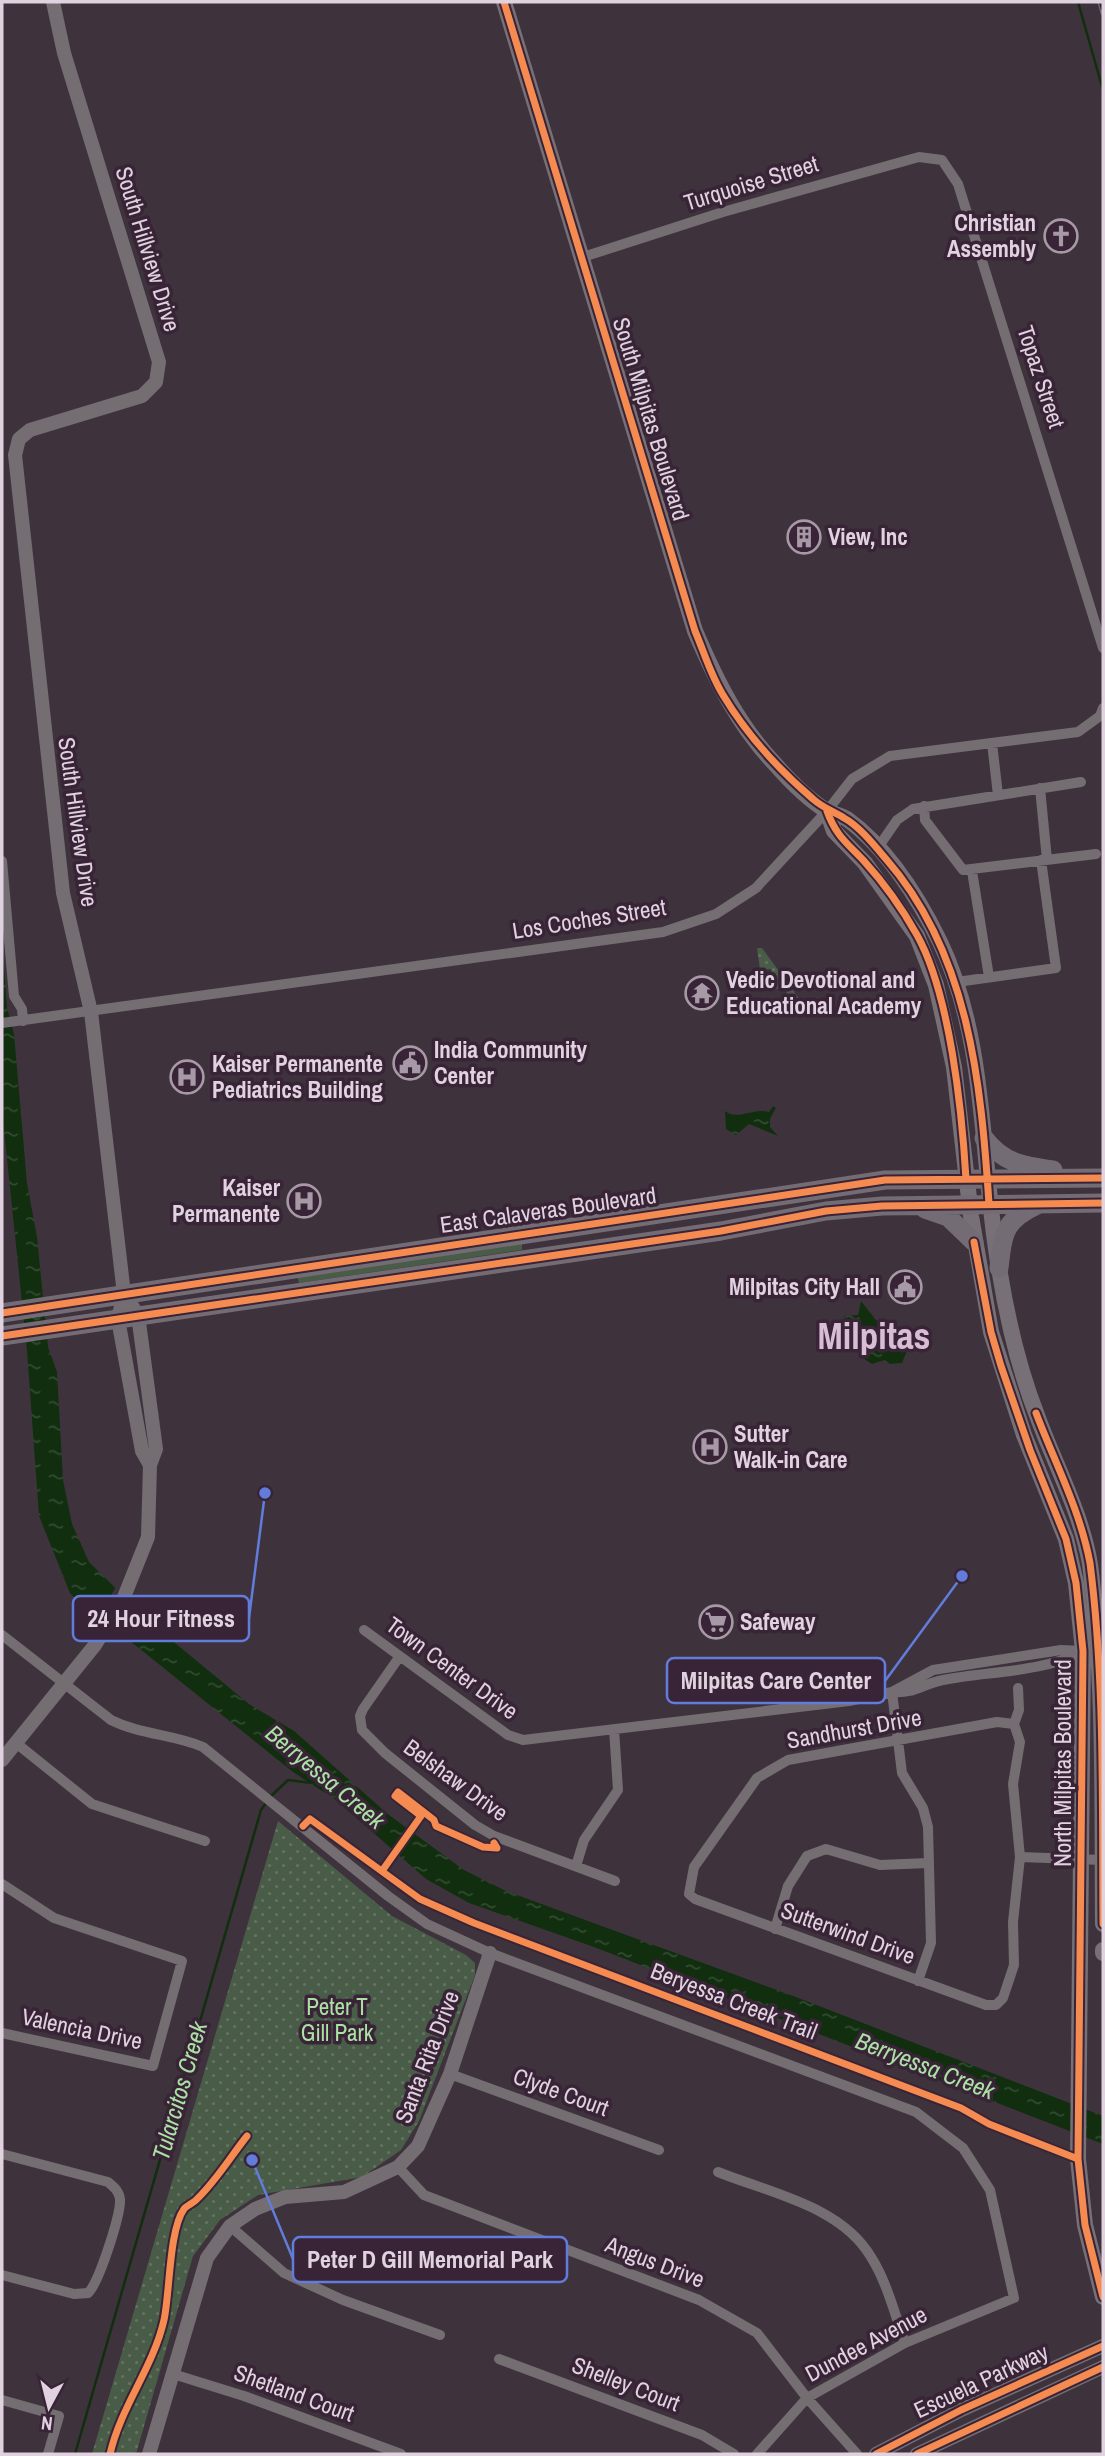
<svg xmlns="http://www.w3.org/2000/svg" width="1105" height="2456" font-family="'Archivo Narrow',sans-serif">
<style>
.grass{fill:#495c47}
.park{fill:url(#park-dots)}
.water{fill:url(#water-ripples)}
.pier{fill:#3e333d}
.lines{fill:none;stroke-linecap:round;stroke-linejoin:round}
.stream{stroke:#112e0f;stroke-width:2.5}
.minor{stroke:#746e73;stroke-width:10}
.tertiary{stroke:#746e73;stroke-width:14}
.secondary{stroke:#777077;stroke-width:16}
.trunk{stroke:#746c74;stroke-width:19}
.rail-casing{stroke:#716a70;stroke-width:5}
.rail{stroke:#392437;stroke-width:2.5;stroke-dasharray:8;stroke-linecap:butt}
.cycleway-casing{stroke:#392437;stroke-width:11}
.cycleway{stroke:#f68b52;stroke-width:7}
.labels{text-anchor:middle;stroke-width:7;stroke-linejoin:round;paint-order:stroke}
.street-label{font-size:23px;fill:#e0d2df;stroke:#392437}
.poi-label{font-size:23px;font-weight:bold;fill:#e0d2df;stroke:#392437;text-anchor:start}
.park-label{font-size:23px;fill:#abe1a4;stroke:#392437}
.water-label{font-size:24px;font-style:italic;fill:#abe1a4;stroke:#392437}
.town-label{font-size:37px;font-weight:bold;fill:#d8bdd5;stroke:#392437}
.leader{fill:none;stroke:#617cda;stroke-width:2.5}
.callout-dot{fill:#617cda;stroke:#392437;stroke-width:2.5}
.callout{fill:#392437;stroke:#617cda;stroke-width:2.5}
.callout-label{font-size:24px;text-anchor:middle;font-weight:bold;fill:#e0d2df}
</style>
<defs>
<pattern id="park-dots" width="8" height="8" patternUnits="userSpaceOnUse" patternTransform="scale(1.75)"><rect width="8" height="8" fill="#495c47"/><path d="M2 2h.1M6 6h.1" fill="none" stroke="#637261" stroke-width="1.8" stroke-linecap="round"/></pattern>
<pattern id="water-ripples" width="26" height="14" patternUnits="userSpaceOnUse" patternTransform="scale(1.75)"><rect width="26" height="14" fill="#112e0f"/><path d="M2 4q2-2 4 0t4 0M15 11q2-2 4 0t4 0" fill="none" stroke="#334b32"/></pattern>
</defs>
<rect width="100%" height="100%" fill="#3e333d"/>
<path class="grass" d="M522 1243V1250L299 1283 297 1276Z"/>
<path class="park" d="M757 948H762L808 1011 801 1014 800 1008H789L786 988 774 989 771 969 760 970Z
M278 1821 392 1916 466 1955 475 1963V1975L419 2121 401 2150 362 2177 258 2195 220 2220 193 2256 136 2454H92Z"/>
<path class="water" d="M2 937 7 1008 14 1034 27 1183 37 1237 48 1347 57 1372 63 1480 72 1524 89 1562 152 1624 249 1704 294 1731 389 1815 464 1870 506 1891 796 1997 1103 2116V2144L594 1947 469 1903 426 1879 336 1800 293 1772 99 1616 89 1613 70 1593 39 1516 27 1351 2 1111Z
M773 1106 776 1108 770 1119V1127L778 1136 749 1124 736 1135 726 1129 725 1111C738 1121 754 1107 769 1112Z
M861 1301 876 1320 900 1332V1335L892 1336V1340H902L909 1346 902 1363 890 1364 885 1360 872 1364 861 1357 855 1333 846 1323 844 1316 858 1315Z"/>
<path class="pier" d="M117 1585 139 1605 120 1637 97 1619Z"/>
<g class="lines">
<path class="stream" d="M1078 2 1103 90
M270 1797 288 1780 312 1783
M75 2454 261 1810 266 1803"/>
<path class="minor" d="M583 257 723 212 919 157 942 160 958 184 1103 648
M992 743 998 795
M1040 788 1047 860
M924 806 925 820 963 870 1096 854
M877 849 897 820 913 809 1081 782
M2 861 14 996 22 1009 23 1021
M972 871 989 977
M957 982 1056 968 1041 860
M2 1023 663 932 716 914 756 888 827 811 852 779 890 756 1078 732 1100 716 1103 708
M364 1630 508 1735 523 1740 849 1701 892 1692 933 1670 1061 1650 1083 1651
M2 1635 111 1720C141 1735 173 1734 203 1747L388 1896 427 1924 490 1953 916 2112 963 2148 990 2190 1014 2298 905 2343 807 2398 757 2454
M400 1656 363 1709 360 1716 362 1730 385 1753 475 1825 494 1836 615 1881
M892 1692 902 1773 923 1808 928 1827 931 1943 918 1981
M892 1692C915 1694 922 1684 943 1680 989 1671 1040 1673 1082 1652
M997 1722 1014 1724 1020 1742 1013 1784 1020 1857 1013 1922 1014 1965 1003 1998 996 2005H986L695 1899 689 1894 694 1867 757 1778 788 1760Z
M1014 1724 1019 1710 1018 1688
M16 1743 92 1804 205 1841
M1020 1857 1103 1860
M576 1866 584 1840 618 1790 614 1729
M2 1884 54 1918 182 1961 153 2066 2 2033
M775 1929 788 1886 807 1856 826 1849 880 1865 928 1863
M450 2074 659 2150
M2 2154 108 2182C114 2187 119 2191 120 2199 121 2214 99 2283 88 2293L74 2294 2 2275
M398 2167 424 2195 699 2300 757 2333 807 2398 857 2454
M718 2172C770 2193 841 2206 871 2257 887 2282 895 2315 905 2343
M230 2226 284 2273 343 2300 440 2335
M499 2359 702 2435 734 2454
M173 2374 244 2396 401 2454
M2 2400 59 2416 48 2454"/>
<path class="tertiary" d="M53 2 64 53 159 362 156 382 142 396 30 430 19 439 15 455 63 893 91 1012 124 1294 118 1319 142 1451 150 1465
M2 1760 95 1645 122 1602 148 1537 150 1465 156 1449 138 1315 124 1294
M149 2454 207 2258 230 2226 255 2209 285 2197 344 2192 398 2167 418 2146 450 2074 490 1953
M876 2454 961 2410 1103 2346
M917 2454 1103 2367"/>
<path class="secondary" d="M504 2 695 631C716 680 738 725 775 764 789 780 809 800 827 811 833 814 841 815 847 819 887 848 919 899 940 942 988 1043 980 1160 999 1268 1007 1318 1019 1370 1038 1418 1056 1467 1081 1512 1090 1564 1105 1683 1102 1804 1103 1924
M827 811 834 831 865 863 917 936 936 985 954 1067 971 1216 991 1332 1024 1435 1066 1539 1076 1583 1083 1651 1078 2159 1085 2225 1103 2297
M1103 1950V1953"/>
<path class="trunk" d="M984 1138C1003 1163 1023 1166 1053 1170
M925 1209 948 1217 974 1242
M999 1268C1003 1233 1004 1220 1037 1205
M2 1313 885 1180 1103 1178
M2 1336 721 1231 826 1211 882 1206 1103 1203"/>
<defs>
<path id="rail" d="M1100 2 1103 13"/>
</defs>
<use href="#rail" class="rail-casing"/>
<use href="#rail" class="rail"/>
<defs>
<path id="cycleway" d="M504 2 695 631C704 652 711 676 723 695 747 735 778 769 813 799 823 808 833 811 844 818 859 826 875 846 886 859 969 954 981 1082 989 1204
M827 811C836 836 847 843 864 861 883 882 903 910 917 935 950 994 962 1111 966 1179
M974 1242 991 1332 1001 1366 1030 1450 1066 1539 1076 1583 1083 1651 1078 2159 1085 2225 1103 2297
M2 1313 885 1180 1103 1178
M2 1336 721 1231 826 1211 882 1206 1103 1203
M1036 1413C1055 1463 1080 1510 1090 1563 1105 1681 1102 1804 1103 1924
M303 1826 310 1819 420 1899 474 1923 961 2108 989 2124 1078 2159
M382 1871 421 1816 395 1796 398 1792 434 1820 436 1826 483 1847 497 1848 494 1843
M110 2454C121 2406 153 2368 164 2320 170 2292 169 2230 184 2209 187 2205 194 2203 197 2199 216 2181 231 2156 247 2136
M876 2454 961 2410 1103 2346
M917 2454 1103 2367"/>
</defs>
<use href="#cycleway" class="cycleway-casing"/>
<use href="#cycleway" class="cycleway"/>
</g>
<defs>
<symbol id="church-ring" viewBox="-11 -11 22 22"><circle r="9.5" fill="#392437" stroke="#a79aa6" stroke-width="1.5"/><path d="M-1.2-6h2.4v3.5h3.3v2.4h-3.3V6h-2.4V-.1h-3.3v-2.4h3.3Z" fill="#a79aa6"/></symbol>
<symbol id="building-ring" viewBox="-11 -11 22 22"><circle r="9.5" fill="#392437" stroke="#a79aa6" stroke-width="1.5"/><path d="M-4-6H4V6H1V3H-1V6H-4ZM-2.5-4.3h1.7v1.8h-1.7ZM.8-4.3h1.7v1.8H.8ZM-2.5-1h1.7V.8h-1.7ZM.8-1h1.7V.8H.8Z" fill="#a79aa6"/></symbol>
<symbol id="temple-ring" viewBox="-11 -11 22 22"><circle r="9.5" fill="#392437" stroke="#a79aa6" stroke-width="1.5"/><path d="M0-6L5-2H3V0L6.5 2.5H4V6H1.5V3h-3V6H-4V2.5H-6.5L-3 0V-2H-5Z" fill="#a79aa6"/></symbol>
<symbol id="civic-ring" viewBox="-11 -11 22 22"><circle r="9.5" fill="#392437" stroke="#a79aa6" stroke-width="1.5"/><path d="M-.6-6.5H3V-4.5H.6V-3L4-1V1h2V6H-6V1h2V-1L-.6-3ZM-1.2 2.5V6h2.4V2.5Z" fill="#a79aa6"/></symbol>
<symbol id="hospital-ring" viewBox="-11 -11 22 22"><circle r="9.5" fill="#392437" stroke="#a79aa6" stroke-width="1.5"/><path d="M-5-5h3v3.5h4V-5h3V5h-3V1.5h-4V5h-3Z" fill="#a79aa6"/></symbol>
<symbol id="supermarket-ring" viewBox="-11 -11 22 22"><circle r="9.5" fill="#392437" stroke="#a79aa6" stroke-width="1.5"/><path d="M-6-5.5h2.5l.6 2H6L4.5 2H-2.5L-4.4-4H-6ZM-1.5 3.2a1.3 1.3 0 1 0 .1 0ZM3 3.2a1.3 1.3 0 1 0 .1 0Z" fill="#a79aa6"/></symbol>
</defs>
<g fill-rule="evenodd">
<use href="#church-ring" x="1042" y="217" width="38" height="38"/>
<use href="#building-ring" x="785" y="518" width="38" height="38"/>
<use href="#temple-ring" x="683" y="974" width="38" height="38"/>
<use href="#civic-ring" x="391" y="1044" width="38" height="38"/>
<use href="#hospital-ring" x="168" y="1058" width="38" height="38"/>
<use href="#hospital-ring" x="285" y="1182" width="38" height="38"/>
<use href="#civic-ring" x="886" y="1268" width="38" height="38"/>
<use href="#hospital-ring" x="691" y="1428" width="38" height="38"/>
<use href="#supermarket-ring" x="697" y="1603" width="38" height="38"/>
</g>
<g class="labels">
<g class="street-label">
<text transform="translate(751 183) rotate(-17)" y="8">Turquoise Street</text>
<text transform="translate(148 249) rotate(73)" y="8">South Hillview Drive</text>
<text transform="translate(1041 377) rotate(72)" y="8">Topaz Street</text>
<text transform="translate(651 419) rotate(73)" y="8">South Milpitas Boulevard</text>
<text transform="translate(78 822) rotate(82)" y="8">South Hillview Drive</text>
<text transform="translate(589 919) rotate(-9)" y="8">Los Coches Street</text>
<text transform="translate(548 1210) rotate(-8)" y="8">East Calaveras Boulevard</text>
<text transform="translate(452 1668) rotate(36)" y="8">Town Center Drive</text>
<text transform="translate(854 1729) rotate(-10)" y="8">Sandhurst Drive</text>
<text transform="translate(1063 1763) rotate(-90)" y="8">North Milpitas Boulevard</text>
<text transform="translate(456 1780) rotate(36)" y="8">Belshaw Drive</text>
<text transform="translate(848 1933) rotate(20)" y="8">Sutterwind Drive</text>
<text transform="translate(734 2001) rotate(21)" y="8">Beryessa Creek Trail</text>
<text transform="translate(82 2029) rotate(12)" y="8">Valencia Drive</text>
<text transform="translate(427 2057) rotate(-69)" y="8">Santa Rita Drive</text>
<text transform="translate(561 2092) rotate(20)" y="8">Clyde Court</text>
<text transform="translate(655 2262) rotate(21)" y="8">Angus Drive</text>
<text transform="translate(866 2344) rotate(-28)" y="8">Dundee Avenue</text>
<text transform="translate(981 2381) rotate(-25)" y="8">Escuela Parkway</text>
<text transform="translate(626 2384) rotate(21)" y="8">Shelley Court</text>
<text transform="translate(294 2393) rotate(20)" y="8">Shetland Court</text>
</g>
<g class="poi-label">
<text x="1036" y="231" text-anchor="end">Christian<tspan x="1036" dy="26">Assembly</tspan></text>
<text x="828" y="545">View, Inc</text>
<text x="726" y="988">Vedic Devotional and<tspan x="726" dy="26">Educational Academy</tspan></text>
<text x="434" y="1058">India Community<tspan x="434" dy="26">Center</tspan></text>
<text x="212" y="1072">Kaiser Permanente<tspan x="212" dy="26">Pediatrics Building</tspan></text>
<text x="280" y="1196" text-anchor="end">Kaiser<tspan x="280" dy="26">Permanente</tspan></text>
<text x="880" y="1295" text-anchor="end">Milpitas City Hall</text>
<text x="734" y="1442">Sutter<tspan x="734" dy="26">Walk-in Care</tspan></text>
<text x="740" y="1630">Safeway</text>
</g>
<g class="park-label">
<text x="337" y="2015">Peter T<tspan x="337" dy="26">Gill Park</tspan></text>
</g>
<g class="water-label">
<text transform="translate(325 1777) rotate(40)" y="8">Berryessa Creek</text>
<text transform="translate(925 2066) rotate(21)" y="8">Berryessa Creek</text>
<text transform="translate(180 2091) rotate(-74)" y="8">Tularcitos Creek</text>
</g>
<g class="town-label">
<text x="874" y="1349">Milpitas</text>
</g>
</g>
<path class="leader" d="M265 1493L249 1618M962 1576L885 1681M252 2160L293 2259"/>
<g class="callout-dot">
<circle cx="265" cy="1493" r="7"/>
<circle cx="962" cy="1576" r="7"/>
<circle cx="252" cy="2160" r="7"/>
</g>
<g class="callout">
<rect x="73" y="1596" width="176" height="45" rx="7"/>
<rect x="667" y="1658" width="218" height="45" rx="7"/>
<rect x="293" y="2237" width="274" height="45" rx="7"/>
</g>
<g class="callout-label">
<text x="161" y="1627">24 Hour Fitness</text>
<text x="776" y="1689">Milpitas Care Center</text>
<text x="430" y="2268">Peter D Gill Memorial Park</text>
</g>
<rect width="1105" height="2456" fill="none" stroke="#e0d2df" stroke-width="7"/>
<g transform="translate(49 2407) rotate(187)" stroke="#392437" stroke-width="5" paint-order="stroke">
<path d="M0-5L12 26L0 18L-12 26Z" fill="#e0d2df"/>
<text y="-10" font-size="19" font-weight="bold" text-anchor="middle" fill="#e0d2df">N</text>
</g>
</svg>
